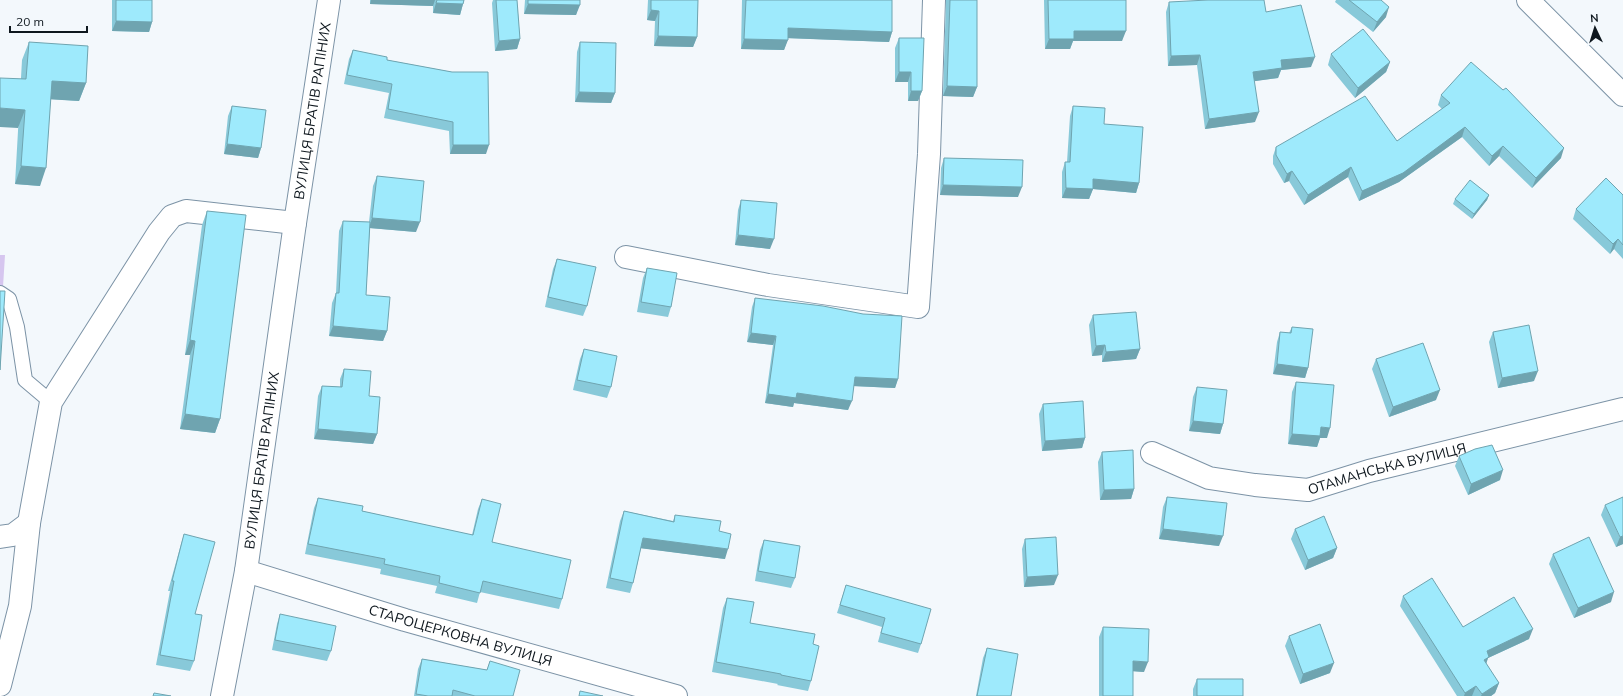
<svg xmlns="http://www.w3.org/2000/svg" width="1623" height="696" font-family="Mulish,sans-serif">
<style>
.green{fill:#d6c6ef}
.lines{fill:none;stroke-linecap:round;stroke-linejoin:round}
.lane-casing{stroke:#7c93a6;stroke-width:16}
.street-casing{stroke:#7c93a6;stroke-width:24}
.secondary-casing{stroke:#7c93a6;stroke-width:24}
.lane{stroke:#fff;stroke-width:14}
.street{stroke:#fff;stroke-width:22}
.secondary{stroke:#fff;stroke-width:22}
.wall{fill:#88c9d9}
.shaded-wall{fill:#6fa4b0}
.building{fill:#9eeafc;stroke:#6fa4b0}
.labels{text-anchor:middle;stroke-width:3;stroke-linejoin:round;paint-order:stroke}
.street-label{font-size:14px;fill:#0e171e;stroke:#f3f8fc}
</style>
<rect width="100%" height="100%" fill="#f3f8fc"/>
<path class="green" d="M0 255H5L0 334Z"/>
<g class="lines">
<defs>
<path id="lane" d="M0 293 9 299 17 327 25 380 51 402"/>
<g id="street">
<path d="M626 257 768 285 918 307 929 154 934 0"/>
<path id="s1" d="M1152 453 1209 478 1255 485 1308 490 1369 471 1623 409"/>
<path d="M0 537 13 535 29 523"/>
<path id="s2" d="M246 571 405 620 676 696"/>
<path d="M0 685 20 606 29 523 51 402 159 232 172 216 186 211 295 223"/>
<path id="s3" d="M222 696 246 571 295 223 329 0"/>
</g>
<path id="secondary" d="M1528 0 1623 95"/>
</defs>
<use href="#lane" class="lane-casing"/>
<use href="#street" class="street-casing"/>
<use href="#secondary" class="secondary-casing"/>
<use href="#lane" class="lane"/>
<use href="#street" class="street"/>
<use href="#secondary" class="secondary"/>
</g>
<path class="wall" d="M112 0H152V22L149 32 112 31Z
M370 0H464L463 4 460 15 433 13V6L370 4Z
M493 0H517L520 39 517 49 495 51 492 3Z
M525 0H580L576 15 524 14Z
M648 0H698L697 37 693 47 654 46 655 21 647 20Z
M742 0H892V32L889 42 788 38 784 50 741 49Z
M946 0H977V87L973 97 943 96Z
M1044 0H1126L1122 41H1073L1070 49H1045Z
M1336 0H1381L1386 17 1373 32 1335 2Z
M1169 2 1266 12 1311 67 1281 70 1278 78 1254 81 1255 122 1205 129 1197 65 1168 66 1166 12Z
M899 38 922 91 918 101H908V82H895V48Z
M29 42 86 83 79 101 51 99 40 186 15 184 22 60Z
M580 42 615 93 611 103 575 102 577 52Z
M353 50 387 60 452 72 486 154H450L449 131 384 118 389 93 344 84 349 59Z
M1331 54 1390 62 1386 72 1355 98 1328 65Z
M1441 95 1561 158 1532 188 1499 156 1489 166 1462 137 1399 182 1359 201 1348 177 1304 205 1289 181 1284 183 1273 164V156L1276 147 1397 141 1442 109 1438 105Z
M232 106 261 148 258 158 224 154 228 116Z
M1073 106 1104 124 1139 183 1136 193 1093 189 1089 199 1062 198V172L1065 162H1067L1070 116Z
M944 158 1018 197 940 195 941 168Z
M377 176 416 232 370 228 366 295 387 331 383 341 329 336 332 303 336 293 339 231 343 221 369 222 373 186Z
M1489 195 1487 200 1472 219 1453 204 1455 199Z
M1623 195V259L1614 249 1610 254 1573 219 1576 209Z
M741 200 770 249 735 245 738 210Z
M207 211 220 419 215 433 180 429 190 355H185L202 225Z
M557 259 587 306 583 316 545 307 553 269Z
M647 268 671 307 668 317 637 312 643 278Z
M755 298 898 379 895 388 854 386 848 410 794 403 793 407 765 403 773 345 747 342 752 307Z
M1093 315 1140 349 1136 359 1102 362V355L1092 356 1089 325Z
M1292 327 1308 368 1305 378 1273 374 1277 342 1280 332 1289 333Z
M1493 332 1534 381 1498 388 1489 342Z
M584 349 611 387 607 398 573 390 580 359Z
M1376 359 1436 400 1389 417 1372 369Z
M344 369 369 396 377 434 373 444 314 439 318 396 322 386 340 387V379Z
M1296 382 1327 438H1320L1317 447 1288 444 1292 392Z
M1197 387 1223 424 1220 434 1189 431 1193 397Z
M1043 404 1085 438 1082 448 1042 451 1039 414Z
M1102 452 1134 489 1131 499 1100 500 1098 462Z
M1459 456 1500 480 1468 495 1455 466Z
M1167 497 1219 546 1159 539 1163 507Z
M318 498 362 511 472 535 478 509 482 499 492 542 562 599 559 609 480 592 477 603 435 593 437 586 380 574 381 569 305 554 314 508Z
M1605 505 1623 544 1616 547 1601 515Z
M624 511 673 521 675 515 719 531 725 559 641 548 633 583 630 593 606 588 620 521Z
M1295 529 1337 548 1333 558 1305 570 1291 539Z
M184 534 195 614 194 661 190 671 156 665 170 591H168L181 544Z
M1025 539 1054 585 1024 587 1022 549Z
M764 540 795 578 791 588 755 581 760 550Z
M1553 554 1611 602 1574 618 1549 564Z
M846 585 921 644 918 653 878 642 882 627 837 613Z
M1403 596 1463 627 1529 639 1488 658 1486 664 1499 683 1495 693 1491 696H1457L1400 606Z
M727 598 750 623 813 644 811 681 808 691 777 685 778 684 712 672 723 608Z
M280 614 331 651 327 661 272 650 277 624Z
M1103 627 1144 672 1133 671V696H1099V637Z
M1289 636 1330 673 1300 684 1285 646Z
M987 648 1011 696H976L983 658Z
M422 659 487 670 490 661 513 696H414L418 669Z
M1197 679 1243 696H1193V689Z"/>
<path class="shaded-wall" d="M371 0H435L433 6 370 4Z
M436 3 463 4 460 15 433 13Z
M528 4 580 5 576 15 524 14Z
M1389 7 1386 17 1373 32 1377 22Z
M651 10 659 11 655 21 647 20Z
M116 21 152 22 149 32 112 31Z
M788 28 892 32 889 42 784 38Z
M1074 31H1126L1122 41H1073L1070 49H1045L1049 39Z
M658 36 697 37 693 47 654 46Z
M520 39 517 49 495 51 499 41Z
M744 39 788 40 784 50 741 49Z
M1200 55 1197 65 1168 66 1171 56Z
M1315 57 1311 67 1281 70 1278 78 1249 82 1253 72 1281 60Z
M1390 62 1386 72 1355 98 1358 88Z
M899 72H911L908 82H895Z
M52 81 86 83 79 101 45 99Z
M947 86 977 87 973 97 943 96Z
M911 91H922L918 101H908Z
M579 92 615 93 611 103 575 102Z
M0 108 25 110 18 128 0 127Z
M1259 112 1255 122 1205 129 1209 119Z
M1465 127 1462 137 1399 182 1359 201 1362 191Z
M227 144 261 148 258 158 224 154Z
M453 145H489L486 154H450Z
M1503 146 1499 156 1489 166 1492 156Z
M1564 148 1561 158 1532 188 1536 178Z
M21 166 46 168 40 186 15 184Z
M1351 167 1348 177 1304 205 1308 195Z
M1292 171 1289 181 1284 183 1287 174Z
M1093 179 1139 183 1136 193 1093 189 1089 199 1062 198 1066 188Z
M943 185 1022 187 1018 197 940 195Z
M1489 195 1487 200 1472 219 1474 214Z
M372 218 420 222 416 232 369 228Z
M738 235 774 239 770 249 735 245Z
M1618 239 1614 249 1610 254 1613 244Z
M333 326 387 331 383 341 329 336Z
M751 333 776 336 773 345 747 342Z
M190 340 195 341 190 355H185Z
M1105 345 1102 355 1092 356 1096 346Z
M1140 349 1136 359 1102 362 1106 352Z
M1277 364 1308 368 1305 378 1273 374Z
M1538 371 1534 381 1498 388 1502 378Z
M855 377 898 379 895 388 852 386Z
M1440 390 1436 400 1389 417 1393 407Z
M797 393 852 401 848 410 794 403 793 407 765 403 768 394Z
M185 414 220 419 215 433 180 429Z
M1193 421 1223 424 1220 434 1189 431Z
M1321 427 1330 428 1327 438H1320L1317 447 1288 444 1292 434Z
M318 429 377 434 373 444 314 439Z
M1085 438 1082 448 1042 451 1045 441Z
M1503 470 1500 480 1468 495 1471 484Z
M1134 489 1131 499 1100 500 1104 490Z
M1163 529 1223 536 1219 546 1159 539Z
M1623 536V544L1616 547 1620 537Z
M643 538 728 549 725 559 639 548Z
M1337 548 1333 558 1305 570 1308 560Z
M1058 575 1054 585 1024 587 1027 577Z
M1614 592 1611 602 1574 618 1578 608Z
M1533 629 1529 639 1488 658 1485 667 1480 670 1487 651Z
M1133 661 1148 662 1144 672 1129 671Z
M1334 663 1330 673 1300 684 1303 674Z
M1499 683 1495 693 1491 696H1481L1482 694Z
M1476 686 1472 696H1464L1465 693Z"/>
<path class="building" d="M116 0H152V22L116 21Z
M437 0H464L463 4 436 3Z
M496 0H517L520 39 499 41Z
M528 0H580V5L528 4Z
M651 0H698L697 37 658 36 659 11 651 10Z
M746 0H892V32L788 28V40L744 39Z
M950 0H977V87L947 86Z
M1048 0H1126V31H1074V39H1049Z
M1208 0H1264L1266 12 1301 5 1315 57 1281 60 1282 68 1253 72 1259 112 1209 119 1200 55 1171 56 1169 2Z
M1349 0H1381L1389 7 1377 22Z
M1363 29 1390 62 1358 88 1331 54Z
M899 38H924L922 91H911V72H899Z
M29 42 88 46 86 83 52 81 46 168 21 166 25 110 0 108V78L26 79Z
M580 42 616 43 615 93 579 92Z
M353 50 387 57V60L452 72H488L489 145H453V122L388 109 392 84 347 75Z
M1471 62 1503 90 1506 88 1564 148 1536 178 1503 146 1492 156 1465 127 1403 173 1362 191 1351 167 1308 195 1292 171 1287 174 1276 155V147L1365 96 1397 141 1450 103 1441 95Z
M232 106 266 110 261 148 227 144Z
M1073 106 1105 108 1104 124 1143 127 1139 183 1093 179V189L1066 188 1065 162H1070Z
M944 158 1023 160 1022 187 943 185Z
M377 176 424 181 420 222 372 218Z
M1606 178 1623 195V245L1618 239 1613 244 1576 209Z
M1470 180 1489 195 1474 214 1455 199Z
M741 200 777 203 774 239 738 235Z
M207 211 246 215 220 419 185 414 195 341 190 340Z
M343 221 370 222 366 295 390 297 387 331 333 326 336 293H339Z
M557 259 596 267 587 306 548 297Z
M647 268 677 273 671 307 641 302Z
M0 291H5L0 370Z
M755 298 823 306 863 314 902 316 898 379 855 377 852 401 797 393 796 398 768 394 776 336 751 333Z
M1136 312 1140 349 1106 352 1105 345 1096 346 1093 315Z
M1529 325 1538 371 1502 378 1493 332Z
M1292 327 1313 329 1308 368 1277 364 1280 332 1291 333Z
M1423 343 1440 390 1393 407 1376 359Z
M584 349 617 356 611 387 577 380Z
M344 369 371 371 369 396 380 397 377 434 318 429 322 386 342 387Z
M1296 382 1334 385 1330 428 1321 427 1320 436 1292 434Z
M1197 387 1227 390 1223 424 1193 421Z
M1083 401 1085 438 1045 441 1043 404Z
M1492 445 1503 470 1471 484 1459 456 1475 449Z
M1133 450 1134 489 1104 490 1102 452Z
M1167 497 1227 503 1223 536 1163 529Z
M1623 497V536L1620 537 1605 505Z
M318 498 363 506 362 511 473 535 482 499 501 504 492 542 571 560 562 599 483 581 480 593 439 583 440 576 384 564 385 559 308 544Z
M624 511 674 522 675 515 721 521 719 531 731 534 728 549 643 538 633 583 610 578Z
M1324 516 1337 548 1308 560 1295 529Z
M184 534 215 542 195 614 202 615 194 661 160 655 174 581H172Z
M1056 537 1058 575 1027 577 1025 539Z
M1589 537 1614 592 1578 608 1553 554Z
M764 540 800 546 795 578 758 571Z
M1432 578 1463 627 1514 597 1533 629 1487 651 1489 657 1484 660 1499 683 1482 694 1476 686 1465 693 1403 596Z
M846 585 931 609 921 644 881 633 885 618 840 605Z
M727 598 754 602 750 623 815 634 813 644 819 646 811 681 781 675V674L716 662Z
M280 614 336 626 331 651 275 640Z
M1320 624 1334 663 1303 674 1289 636Z
M1103 627 1149 629 1148 662 1133 661V696H1103Z
M987 648 1018 654 1011 696H977Z
M422 659 487 670 490 661 520 670 513 696H475L453 690 452 696H428L416 694Z
M1197 679H1243V696H1197Z
M580 691 603 696H579Z
M154 693 171 696H153Z"/>
<g class="labels">
<g class="street-label">
<text dy="5" stroke="none"><textPath href="#s3" startOffset="592">ВУЛИЦЯ БРАТІВ РАПІНИХ</textPath></text>
<text dy="5" stroke="none"><textPath href="#s3" startOffset="239">ВУЛИЦЯ БРАТІВ РАПІНИХ</textPath></text>
<text dy="5" stroke="none"><textPath href="#s1" startOffset="244">ОТАМАНСЬКА ВУЛИЦЯ</textPath></text>
<text dy="5" stroke="none"><textPath href="#s2" startOffset="224">СТАРОЦЕРКОВНА ВУЛИЦЯ</textPath></text>
</g>
</g>
<g transform="translate(1595 28) rotate(356)" stroke="#f3f8fc" stroke-width="3" paint-order="stroke">
<path d="M0-3L7 15L0 10L-7 15Z" fill="#0e171e"/>
<text y="-6" font-size="11" font-weight="bold" text-anchor="middle" fill="#0e171e">N</text>
</g>
<path d="M10 26v6h77v-6" fill="none" stroke="#0e171e" stroke-width="2"/>
<text x="16" y="26" font-size="12" fill="#0e171e" stroke="#f3f8fc" stroke-width="3" paint-order="stroke">20 m</text>
</svg>
